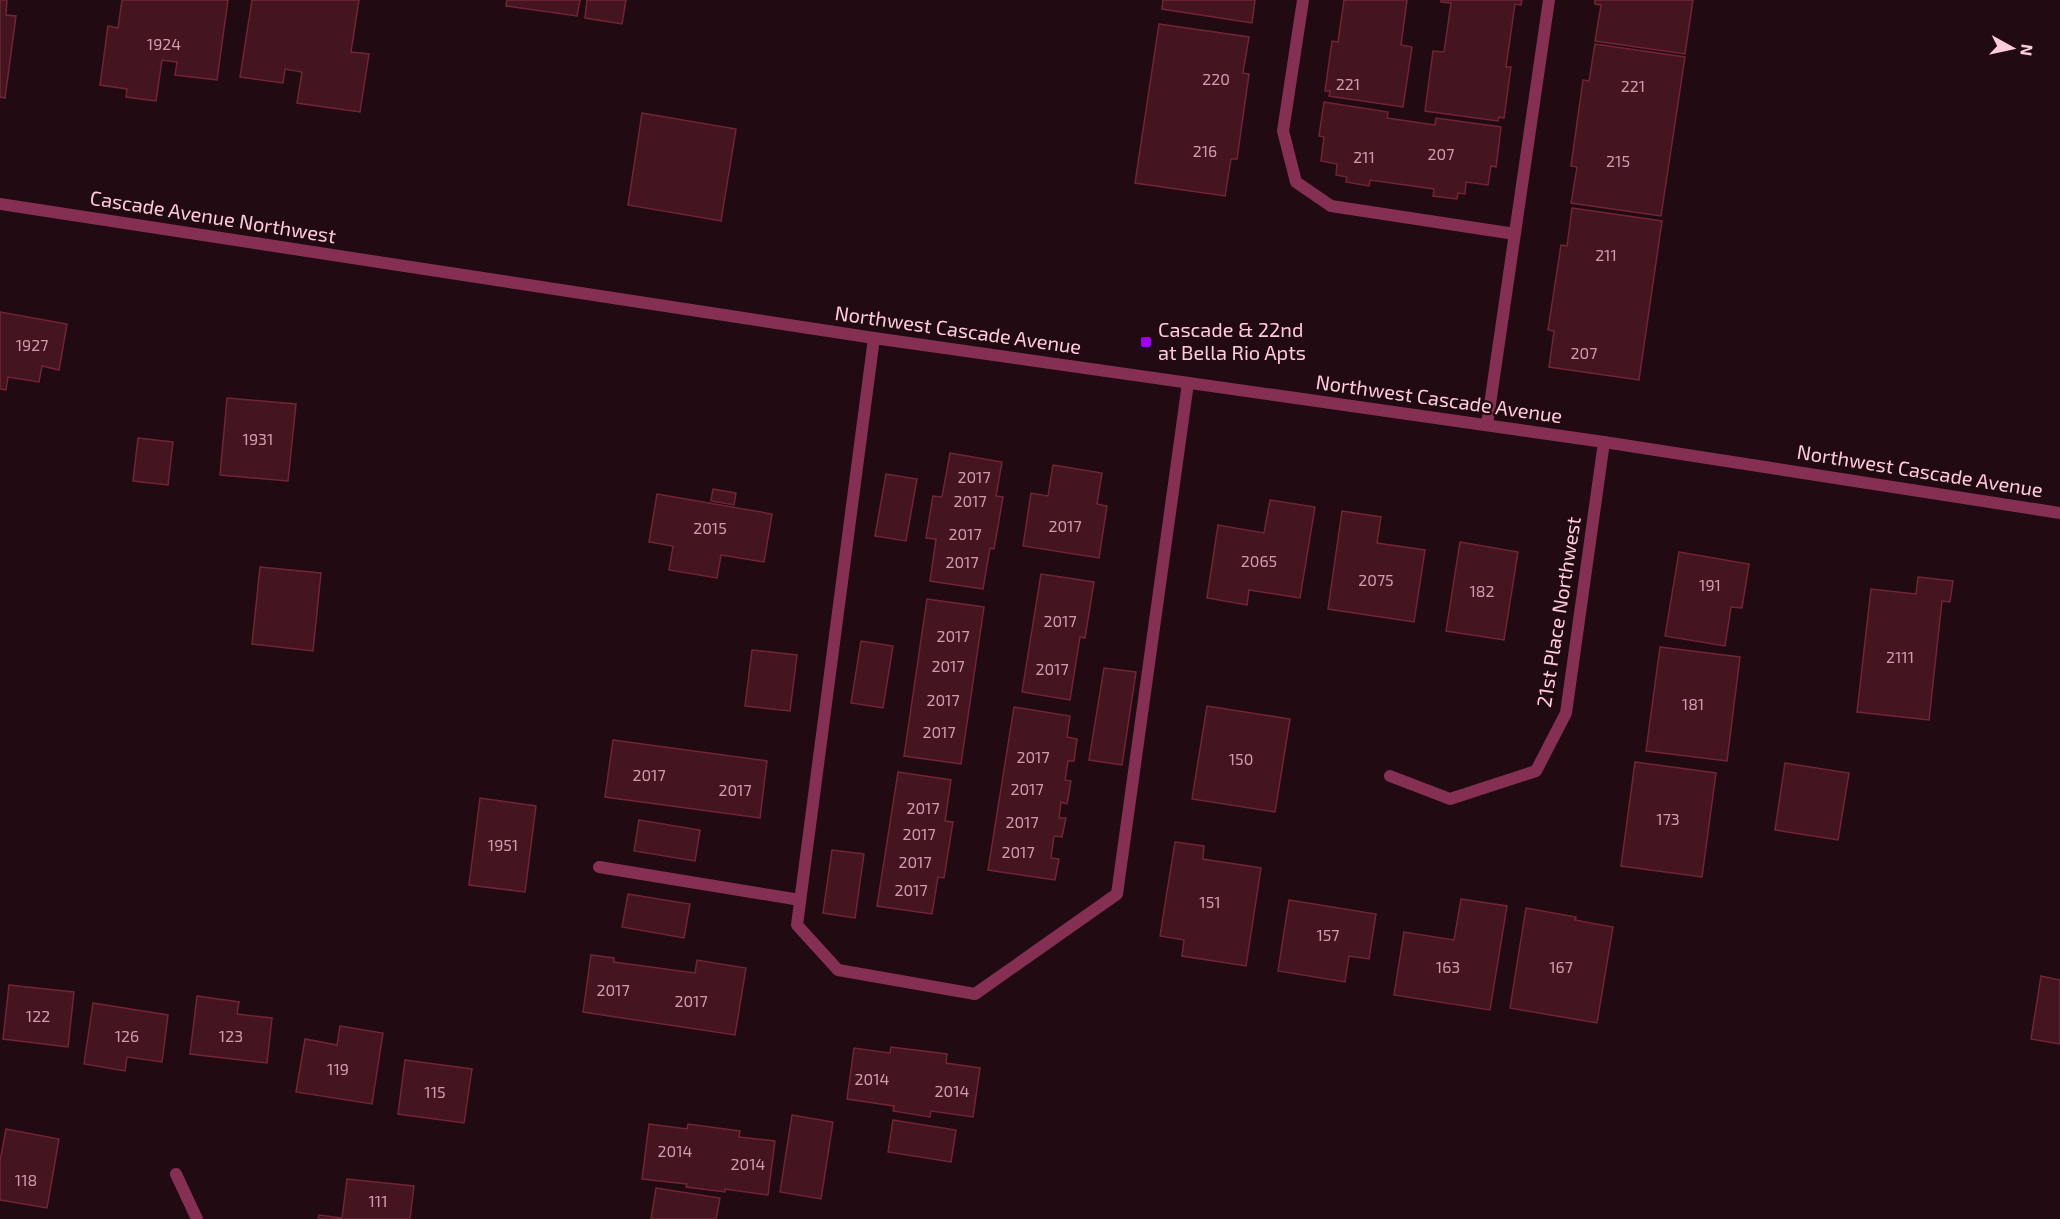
<svg xmlns="http://www.w3.org/2000/svg" width="2060" height="1219" font-family="'Exo 2',sans-serif">
<style>
.building{fill:#441420;stroke:#722437;stroke-width:1.5}
.lines{fill:none;stroke-linecap:round;stroke-linejoin:round}
.minor{stroke:#853053;stroke-width:12}
.tertiary{stroke:#853053;stroke-width:12}
.poi-dot{fill:#a000f5;stroke:#210a11;stroke-width:2}
.labels{text-anchor:middle;stroke-width:4.5;stroke-linejoin:round;paint-order:stroke}
.number-label{font-size:16px;fill:#d09cad}
.street-label{font-size:20px;fill:#ffcadc;stroke:#210a11}
.poi-label{font-size:20px;fill:#ffcadc;stroke:#210a11;text-anchor:start}
</style>
<rect width="100%" height="100%" fill="#210a11"/>
<path class="building" d="M0 0H7L6 15 16 16 5 98 0 97Z
M122 0H228L217 80 175 75 177 62 162 60 156 101 126 97 127 89 100 85 108 26 118 28Z
M252 0H359L351 52 369 54 360 112 297 103 302 72 285 69 283 83 240 77Z
M507 0H580L577 16 506 6Z
M587 0H626L622 24 585 18Z
M1163 0H1255L1252 23 1162 9Z
M1344 0H1407L1401 45 1412 47 1403 107 1329 96 1330 91H1325L1332 41 1338 42Z
M1441 0H1522L1521 5 1515 4 1506 67H1511L1504 118 1499 117 1498 121 1425 111 1433 51 1444 52 1451 3 1441 2Z
M1595 0H1693L1685 54 1595 41 1601 5 1595 4Z
M1159 24 1249 37 1243 73 1249 74 1237 159H1231L1225 196 1135 183Z
M1595 44 1685 57 1661 216 1571 203 1577 167 1571 166 1583 80 1589 81Z
M1324 102 1388 112 1387 118 1435 125 1436 118 1501 127 1496 167 1491 166 1488 185 1466 182 1465 194 1458 193 1457 199 1433 196 1434 189 1370 180 1369 186 1346 182 1347 177 1336 175 1337 164 1321 161 1324 137 1319 136Z
M642 113 736 129 721 221 628 205Z
M1572 208 1662 221 1639 380 1549 367 1554 331 1548 330 1561 245 1567 246Z
M0 312 67 324 59 370 42 366 39 382 8 377 6 390 0 389Z
M227 398 296 404 288 481 220 475Z
M138 438 173 442 168 485 133 481Z
M950 453 1002 462 996 496 1003 497 994 549 990 548 983 589 930 581 936 539 926 538 933 496 942 497Z
M1053 465 1102 473 1097 504 1107 506 1099 558 1023 546 1031 493 1048 496Z
M886 474 917 479 906 541 875 536Z
M713 489 736 493 734 505 711 501Z
M657 494 772 514 764 562 721 555 717 578 669 570 673 546 649 542Z
M1270 500 1315 507 1300 598 1249 590 1247 605 1207 598 1218 525 1264 533Z
M1342 511 1381 517 1377 543 1425 550 1414 622 1328 609Z
M1460 542 1518 552 1504 640 1446 631Z
M1679 552 1749 564 1742 608 1731 607 1725 646 1665 636Z
M260 567 321 573 313 651 252 644Z
M1041 574 1094 582 1085 638 1080 637 1070 700 1022 692Z
M1918 577 1953 581 1950 602 1942 601 1929 720 1857 712 1871 589 1916 594Z
M927 599 984 607 961 764 904 756Z
M861 641 893 646 883 708 851 703Z
M1660 647 1740 657 1727 761 1646 751Z
M752 650 797 655 790 711 745 706Z
M1104 668 1136 672 1122 765 1089 760Z
M1207 706 1290 719 1275 812 1192 799Z
M1014 707 1070 716 1067 737 1077 739 1074 761H1068L1065 780 1071 781 1067 804 1061 802 1059 818H1066L1062 837 1054 836 1051 858 1059 859 1055 880 988 870Z
M613 740 767 761 760 818 605 797Z
M1635 762 1716 773 1702 877 1621 866Z
M1785 763 1849 773 1838 840 1775 830Z
M898 772 951 780 945 821 953 822 944 878 938 877 932 914 877 906Z
M480 798 536 806 525 892 469 885Z
M639 820 700 830 695 861 634 851Z
M1175 842 1204 846 1203 859 1261 868 1246 966 1182 956 1184 940 1160 936Z
M832 850 864 854 855 918 823 913Z
M628 894 690 904 684 938 622 927Z
M1461 899 1507 906 1490 1010 1394 995 1404 932 1454 940Z
M1289 900 1376 914 1369 959 1349 956 1345 982 1278 971Z
M1526 908 1576 917 1575 920 1613 927 1597 1023 1510 1008Z
M591 955 614 958V962L695 973 697 960 746 968 735 1035 583 1012Z
M2041 976 2060 980V1044L2031 1039Z
M9 985 74 992 68 1047 3 1039Z
M197 996 239 1002 237 1014 272 1018 267 1063 190 1054Z
M93 1003 168 1015 162 1062 127 1057 125 1071 84 1064Z
M340 1026 383 1033 372 1104 296 1092 305 1039 337 1045Z
M891 1047 947 1054 946 1063 980 1068 973 1117 931 1111 930 1117 893 1111 894 1106 847 1099 854 1048 890 1053Z
M405 1060 472 1069 464 1123 398 1114Z
M792 1115 833 1122 821 1199 780 1192Z
M893 1120 956 1130 951 1162 888 1152Z
M649 1124 687 1129 688 1124 740 1131 739 1137 775 1141 768 1195 725 1189V1192L686 1187 687 1184 642 1179Z
M6 1129 59 1139 47 1208 0 1200V1161Z
M347 1179 414 1186 410 1219H318L319 1215 342 1218Z
M656 1188 720 1198 716 1219H651Z"/>
<g class="lines">
<path class="minor" d="M1303 0 1283 131 1296 182 1331 206 1515 234
M874 338 797 925 838 970 975 994 1117 894 1188 383
M1487 425 1549 0
M1390 776 1450 799 1536 771 1566 713 1604 442
M599 867 800 900
M176 1174 197 1219"/>
<path class="tertiary" d="M0 204 874 338 1604 442 2060 513"/>
</g>
<rect class="poi-dot" x="1140" y="336" width="12" height="12" rx="3"/>
<g class="labels">
<g class="number-label">
<text x="164" y="50">1924</text>
<text x="1216" y="85">220</text>
<text x="1348" y="90">221</text>
<text x="1633" y="92">221</text>
<text x="1205" y="157">216</text>
<text x="1441" y="160">207</text>
<text x="1364" y="163">211</text>
<text x="1618" y="167">215</text>
<text x="1606" y="261">211</text>
<text x="32" y="351">1927</text>
<text x="1584" y="359">207</text>
<text x="258" y="445">1931</text>
<text x="974" y="483">2017</text>
<text x="970" y="507">2017</text>
<text x="1065" y="532">2017</text>
<text x="710" y="534">2015</text>
<text x="965" y="540">2017</text>
<text x="1259" y="567">2065</text>
<text x="962" y="568">2017</text>
<text x="1376" y="586">2075</text>
<text x="1710" y="591">191</text>
<text x="1482" y="597">182</text>
<text x="1060" y="627">2017</text>
<text x="953" y="642">2017</text>
<text x="1900" y="663">2111</text>
<text x="948" y="672">2017</text>
<text x="1052" y="675">2017</text>
<text x="943" y="706">2017</text>
<text x="1693" y="710">181</text>
<text x="939" y="738">2017</text>
<text x="1033" y="763">2017</text>
<text x="1241" y="765">150</text>
<text x="649" y="781">2017</text>
<text x="1027" y="795">2017</text>
<text x="735" y="796">2017</text>
<text x="923" y="814">2017</text>
<text x="1668" y="825">173</text>
<text x="1022" y="828">2017</text>
<text x="919" y="840">2017</text>
<text x="503" y="851">1951</text>
<text x="1018" y="858">2017</text>
<text x="915" y="868">2017</text>
<text x="911" y="896">2017</text>
<text x="1210" y="908">151</text>
<text x="1328" y="941">157</text>
<text x="1448" y="973">163</text>
<text x="1561" y="973">167</text>
<text x="613" y="996">2017</text>
<text x="691" y="1007">2017</text>
<text x="38" y="1022">122</text>
<text x="127" y="1042">126</text>
<text x="231" y="1042">123</text>
<text x="338" y="1075">119</text>
<text x="872" y="1085">2014</text>
<text x="952" y="1097">2014</text>
<text x="435" y="1098">115</text>
<text x="675" y="1157">2014</text>
<text x="748" y="1170">2014</text>
<text x="26" y="1186">118</text>
<text x="378" y="1207">111</text>
</g>
<g class="street-label">
<text transform="translate(213 217) rotate(9)" y="7">Cascade Avenue Northwest</text>
<text transform="translate(958 330) rotate(8)" y="7">Northwest Cascade Avenue</text>
<text transform="translate(1439 399) rotate(8)" y="7">Northwest Cascade Avenue</text>
<text transform="translate(1920 471) rotate(9)" y="7">Northwest Cascade Avenue</text>
<text transform="translate(1559 612) rotate(-81)" y="7">21st Place Northwest</text>
</g>
<g class="poi-label">
<text x="1158" y="337">Cascade &amp; 22nd<tspan x="1158" dy="23">at Bella Rio Apts</tspan></text>
</g>
</g>
<g transform="translate(2012 48) rotate(98)" stroke="#210a11" stroke-width="4.5" paint-order="stroke">
<path d="M0-4.5L10 22L0 15L-10 22Z" fill="#ffcadc"/>
<text y="-9" font-size="16" font-weight="bold" text-anchor="middle" fill="#ffcadc">N</text>
</g>
</svg>
